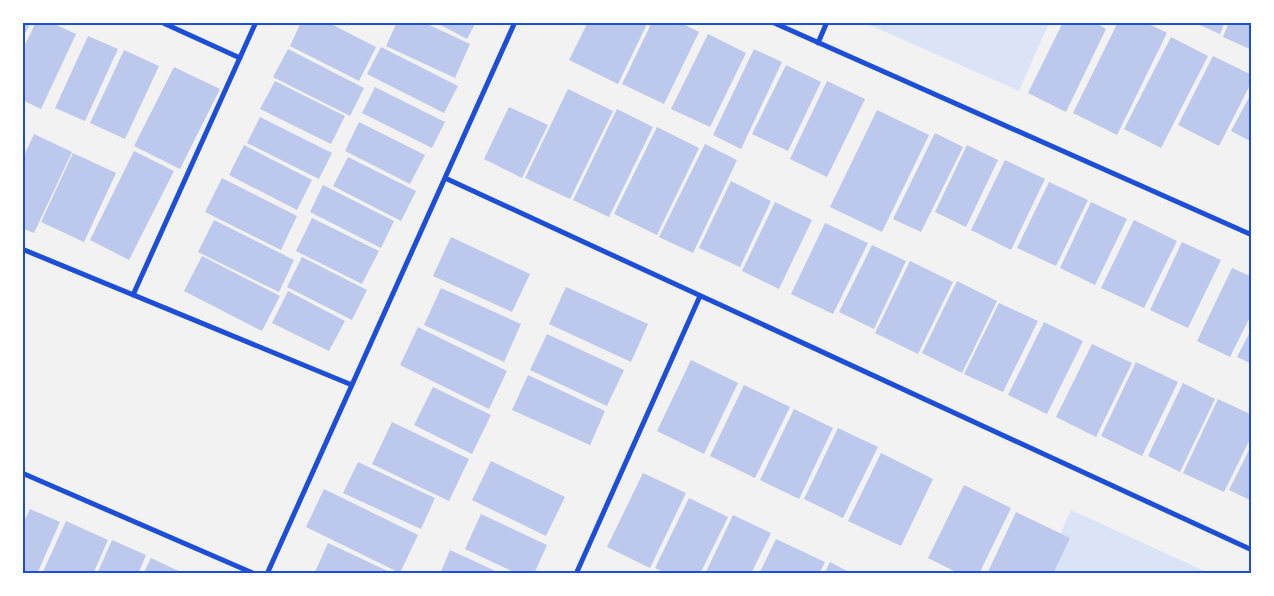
<svg xmlns="http://www.w3.org/2000/svg" width="1274" height="596" font-family="'Zilla Slab',serif">
<style>
.green{fill:#dbe4f7}
.building{fill:#bdc9ec}
.lines{fill:none;stroke-linecap:round;stroke-linejoin:round}
.minor{stroke:#1d4ed8;stroke-width:5}
.neatline{fill:none;stroke:#1d4ed8;stroke-width:2}
</style>
<rect width="100%" height="100%" fill="#f2f2f2"/>
<path class="green" d="M865 23H1049L1019 91Z
M1071 510 1209 573 1042 574Z"/>
<path class="building" d="M22 22H31L22 39Z
M36 22H50L76 34 41 109 22 100V51Z
M301 22H327L376 47 359 81 290 46Z
M397 22H423L470 44 455 78 386 46Z
M435 22H476L467 39Z
M588 22H648L618 84 569 60Z
M652 22H679L699 32 664 104 622 84Z
M1063 22H1094L1106 29 1066 112 1028 93Z
M1118 22H1145L1167 33 1117 135 1073 113Z
M1193 22H1225L1220 34Z
M1229 22H1252V50L1223 37Z
M708 34 746 53 710 127 671 109Z
M88 36 118 49 85 121 55 108Z
M1171 37 1208 56 1161 148 1124 129Z
M381 47 458 86 444 113 367 74Z
M288 49 364 88 350 116 273 77Z
M754 49 782 62 741 149 713 135Z
M124 50 159 66 125 139 90 123Z
M1213 56 1252 75V81L1219 146 1178 125Z
M786 65 821 82 788 151 752 134Z
M174 67 220 89 180 169 134 146Z
M275 81 345 116 331 144 260 109Z
M827 81 865 99 827 177 790 159Z
M375 87 445 122 432 148 362 113Z
M568 89 613 111 570 199 525 178Z
M1252 92V142L1231 131Z
M509 107 548 125 522 178 484 159Z
M617 109 653 127 609 217 573 200Z
M877 110 929 135 882 232 830 207Z
M260 117 332 153 319 179 247 143Z
M359 122 425 155 410 184 345 151Z
M657 127 699 148 657 235 614 214Z
M935 133 963 147 921 232 893 219Z
M34 134 72 152 34 233 22 228V160Z
M705 144 737 160 693 253 659 237Z
M244 145 312 180 297 210 229 175Z
M967 145 998 160 966 227 935 212Z
M134 151 174 171 129 260 90 240Z
M73 153 116 173 84 242 41 222Z
M348 157 416 191 401 221 333 186Z
M1005 160 1045 179 1011 250 971 230Z
M222 178 297 216 281 250 205 212Z
M731 181 771 201 740 267 699 248Z
M1049 182 1088 200 1056 266 1017 248Z
M323 185 394 221 381 248 310 212Z
M775 202 812 220 779 289 742 271Z
M1091 202 1127 219 1095 285 1060 268Z
M312 218 379 251 362 284 296 251Z
M214 220 294 260 279 292 198 252Z
M1134 220 1177 241 1144 308 1101 288Z
M825 223 868 243 833 314 791 294Z
M451 237 530 274 512 312 433 276Z
M1182 242 1221 260 1188 328 1150 310Z
M872 245 906 261 874 329 839 312Z
M202 256 280 296 262 331 184 291Z
M302 257 367 290 352 320 287 287Z
M910 261 953 282 918 354 875 333Z
M1232 268 1252 277V313L1230 357 1197 341Z
M957 281 997 301 962 373 922 353Z
M566 287 648 324 631 362 549 324Z
M441 288 521 324 504 362 424 325Z
M288 291 345 321 329 351 272 323Z
M999 303 1038 321 1003 392 964 374Z
M1044 322 1083 341 1047 414 1008 395Z
M418 327 507 371 489 409 400 365Z
M1252 328V364L1237 357Z
M547 334 624 370 607 406 530 370Z
M1092 344 1132 363 1096 437 1056 417Z
M691 360 738 383 704 454 657 431Z
M1136 362 1178 382 1142 456 1101 436Z
M528 375 605 411 590 445 512 410Z
M1183 383 1215 399 1180 472 1148 456Z
M744 385 790 407 755 478 710 456Z
M433 387 491 415 472 454 414 425Z
M1218 399 1252 415V435L1224 492 1183 473Z
M794 409 833 428 799 499 760 480Z
M392 422 469 459 449 501 372 464Z
M838 428 878 447 843 518 804 499Z
M1252 444V501L1229 490Z
M881 453 933 479 901 546 848 521Z
M491 461 565 497 546 536 472 500Z
M358 462 435 498 421 529 343 493Z
M643 473 686 493 650 568 607 547Z
M964 485 1011 508 979 574H960L928 558Z
M324 489 418 535 400 573 306 527Z
M689 498 728 517 700 574H667L655 568Z
M30 509 60 522 37 574H22V526Z
M1016 512 1070 538 1053 574H987Z
M481 514 547 545 534 574H518L465 549Z
M733 515 771 533 751 574H705Z
M66 521 108 540 93 574H42Z
M776 539 825 562 819 574H759Z
M112 540 146 555 138 574H97Z
M328 543 394 574H314Z
M450 550 502 574H440Z
M151 558 185 574H143Z
M830 562 853 574H824Z"/>
<g class="lines">
<path class="minor" d="M161 22 240 58
M772 22 1252 235
M818 43 827 22
M445 178 1252 550
M22 249 352 385
M133 295 256 22
M22 473 255 574
M267 574 515 22
M576 574 700 296"/>
</g>
<rect width="1274" height="596" fill="none" stroke="#ffffff" stroke-width="48"/>
<rect x="24" y="24" width="1226" height="548" class="neatline"/>
</svg>
